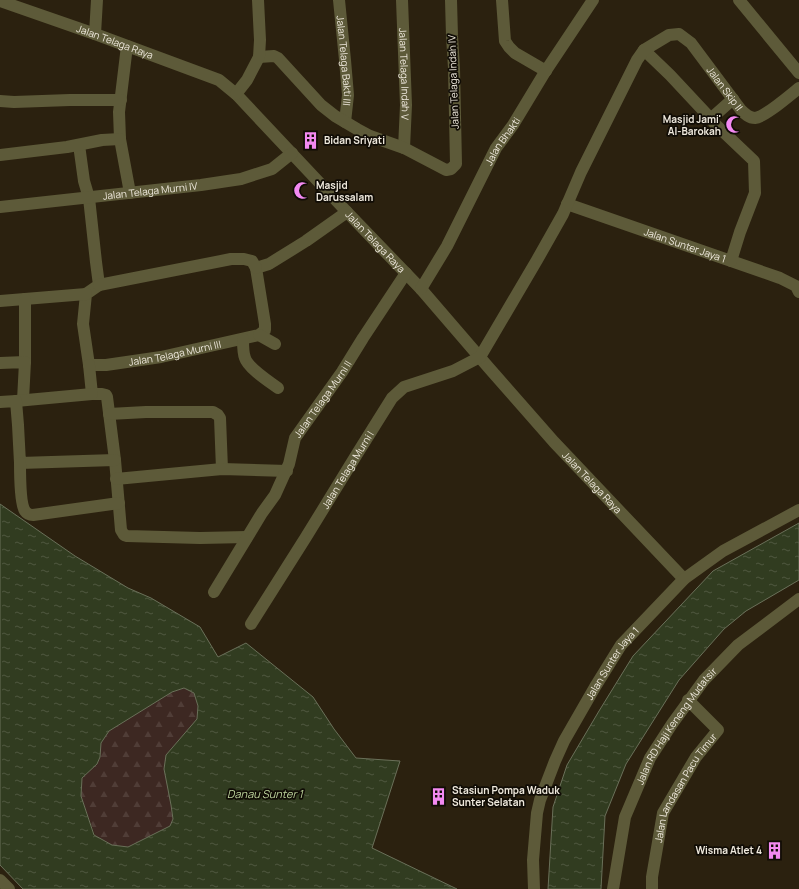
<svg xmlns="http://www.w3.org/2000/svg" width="799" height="889" font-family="Manrope,sans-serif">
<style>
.forest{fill:url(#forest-firs)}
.water{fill:url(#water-ripples);stroke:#6a7059;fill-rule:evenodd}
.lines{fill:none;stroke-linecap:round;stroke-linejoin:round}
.minor{stroke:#5d5a39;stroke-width:12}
.labels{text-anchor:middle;stroke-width:3.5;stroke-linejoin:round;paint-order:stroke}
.street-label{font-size:10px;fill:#efe9dd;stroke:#100c05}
.poi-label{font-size:10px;font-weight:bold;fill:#efe9dd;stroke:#100c05;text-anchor:start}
.water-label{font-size:11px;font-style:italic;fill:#bdd49c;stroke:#100c05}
</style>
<defs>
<pattern id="forest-firs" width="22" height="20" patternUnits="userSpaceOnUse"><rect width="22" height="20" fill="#3d2822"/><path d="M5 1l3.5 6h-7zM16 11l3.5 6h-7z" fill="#503d37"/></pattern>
<pattern id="water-ripples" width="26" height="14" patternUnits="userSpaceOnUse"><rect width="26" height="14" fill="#313c20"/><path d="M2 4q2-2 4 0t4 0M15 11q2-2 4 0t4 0" fill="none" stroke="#4f5840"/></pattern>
</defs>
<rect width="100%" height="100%" fill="#2b210f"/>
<path class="forest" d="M184 688 194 692 198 706 197 719 166 755 173 820 170 826 128 847 112 845 95 835 81 796 82 778 97 764 100 757 101 743 109 731 172 692Z"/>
<path class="water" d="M0 504 75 556 128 588 151 598 200 627 218 657 246 643 313 697 334 729 356 758 400 761 372 848 457 889H23L0 865ZM184 688 194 693 198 706 197 719 166 755 164 769 171 805 173 819 170 826 128 847 112 845 94 835 81 796 82 778 97 764 100 757 101 743 109 731 172 692Z
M799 523V580L746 611 724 629 679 680 626 764 605 816 601 889H548L553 807 567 765 599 711 633 656 713 571Z"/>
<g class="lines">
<g class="minor">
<path id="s1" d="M339 0 345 60 348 95 345 122"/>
<path id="s2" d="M402 0 406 105 404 148"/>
<path d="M502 0 505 41 509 47 515 53 546 71"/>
<path d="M739 0 799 73"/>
<path id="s3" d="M0 1 95 34 219 80 236 94 347 212 421 289 489 368 554 442 684 579"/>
<path d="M95 34 97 0"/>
<path d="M127 46 119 112 120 139 130 193"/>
<path d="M644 50 670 75 713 121"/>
<path d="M259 57 274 56 278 58 321 105 335 116 357 129 370 136 404 148 446 170 451 169 456 164 454 68 452 36 451 0"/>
<path d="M236 94 247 80 259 57 260 40 258 0"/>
<path d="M0 101 14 102 70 100H121"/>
<path id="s4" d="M79 145 84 181 89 198 96 262 99 285 86 294 83 324 89 365H106L161 357 259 335 265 330V324L256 268 269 264 306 241 347 212"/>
<path d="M0 155 67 147 102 140 120 139"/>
<path id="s5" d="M567 204 780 278 796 286 799 292"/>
<path id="s6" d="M0 207 201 185 241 179 272 169 292 153"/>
<path d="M731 261 740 232 755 193 754 161 714 123C712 120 713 117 715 115L733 99"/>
<path d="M99 285 231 259H244L252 261 256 268"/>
<path id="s7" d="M421 289 447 246 496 148 513 125 545 72 593 0"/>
<path d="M0 301 86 294"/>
<path d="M259 335 275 344"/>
<path d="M243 339C243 345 243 353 245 358 248 368 270 382 278 388"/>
<path d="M25 362V299"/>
<path d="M0 363 25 362 23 400"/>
<path d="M89 365 92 394H102L106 395 107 397 115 460 121 530 124 535 127 536 200 538 247 537"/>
<path d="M16 401 92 394"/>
<path d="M0 402 16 401 18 425 20 463 115 460"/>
<path d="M109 414 146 412H213L218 415 220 418 222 469"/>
<path d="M20 463C20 473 20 504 25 511 27 514 30 515 33 515L119 503"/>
<path d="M116 479 222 469 287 471"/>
<path id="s8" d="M214 592 262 513 275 495 289 464 295 438 342 372 363 338 406 273"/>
<path id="s9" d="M251 624 306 537 357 454 392 398 404 387 453 371 480 357 537 260 563 214 581 172 637 60 644 50 669 35 679 34 691 43 741 110C745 114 749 118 755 118 765 117 790 95 799 88"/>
<path d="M0 880 9 889"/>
<path id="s10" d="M534 889 533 860 537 813 540 800 555 761 564 741 595 687 621 645 684 579 723 551 799 510"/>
<path id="s11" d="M613 889 625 817 650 758 672 724 704 680 738 645 799 599"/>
<path id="s12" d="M652 889V877L663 813 696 757 718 730 688 700"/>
</g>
</g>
<defs>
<symbol id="mosque-bare" viewBox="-9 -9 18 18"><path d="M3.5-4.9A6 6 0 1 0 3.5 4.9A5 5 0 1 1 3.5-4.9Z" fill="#f389f1" stroke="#100c05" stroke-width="2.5" paint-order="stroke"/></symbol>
<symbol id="building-bare" viewBox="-9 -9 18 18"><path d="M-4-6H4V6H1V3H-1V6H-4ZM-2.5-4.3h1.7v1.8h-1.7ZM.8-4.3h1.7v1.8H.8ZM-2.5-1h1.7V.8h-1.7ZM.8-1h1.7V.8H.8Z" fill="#f389f1" stroke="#100c05" stroke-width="2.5" paint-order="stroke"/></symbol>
</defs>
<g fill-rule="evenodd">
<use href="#mosque-bare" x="722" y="112" width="25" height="25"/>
<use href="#building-bare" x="298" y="128" width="25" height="25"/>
<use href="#mosque-bare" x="290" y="178" width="25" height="25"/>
<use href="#building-bare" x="426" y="784" width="25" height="25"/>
<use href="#building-bare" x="762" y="838" width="25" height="25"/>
</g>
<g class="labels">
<g class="street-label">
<text dy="4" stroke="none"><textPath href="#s3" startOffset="122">Jalan Telaga Raya</textPath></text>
<text dy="4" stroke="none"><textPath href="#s1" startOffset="61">Jalan Telaga Bakti III</textPath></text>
<text dy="4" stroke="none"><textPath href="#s2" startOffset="74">Jalan Telaga Indah V</textPath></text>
<text transform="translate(453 82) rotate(-92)" y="4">Jalan Telaga Indah IV</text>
<text dy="4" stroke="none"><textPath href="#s9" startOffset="824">Jalan Skip II</textPath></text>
<text dy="4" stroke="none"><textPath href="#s7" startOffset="169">Jalan Bhakti</textPath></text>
<text dy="4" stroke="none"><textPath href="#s6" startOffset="151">Jalan Telaga Murni IV</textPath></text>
<text dy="4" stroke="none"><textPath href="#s3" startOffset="458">Jalan Telaga Raya</textPath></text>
<text dy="4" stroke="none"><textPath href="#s5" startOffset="125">Jalan Sunter Jaya 1</textPath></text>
<text dy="4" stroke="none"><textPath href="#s4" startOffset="316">Jalan Telaga Murni III</textPath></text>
<text dy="4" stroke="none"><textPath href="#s8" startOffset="223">Jalan Telaga Murni II</textPath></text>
<text dy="4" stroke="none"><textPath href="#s9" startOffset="182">Jalan Telaga Murni I</textPath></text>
<text dy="4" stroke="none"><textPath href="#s3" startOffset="782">Jalan Telaga Raya</textPath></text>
<text dy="4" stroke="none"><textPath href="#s10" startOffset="245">Jalan Sunter Jaya 1</textPath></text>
<text dy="4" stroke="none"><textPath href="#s11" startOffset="178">Jalan RD Haji Keneng Mudatsir</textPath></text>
<text dy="4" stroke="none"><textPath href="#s12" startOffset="109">Jalan Landasan Pacu Timur</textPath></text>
</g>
<g class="poi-label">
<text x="721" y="123" text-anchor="end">Masjid Jami'<tspan x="721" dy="12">Al-Barokah</tspan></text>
<text x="324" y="144">Bidan Sriyati</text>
<text x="316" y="189">Masjid<tspan x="316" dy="12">Darussalam</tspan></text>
<text x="452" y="794">Stasiun Pompa Waduk<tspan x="452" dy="12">Sunter Selatan</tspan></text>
<text x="762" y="854" text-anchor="end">Wisma Atlet 4</text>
</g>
<g class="water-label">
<text x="265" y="798">Danau Sunter 1</text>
</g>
</g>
</svg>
